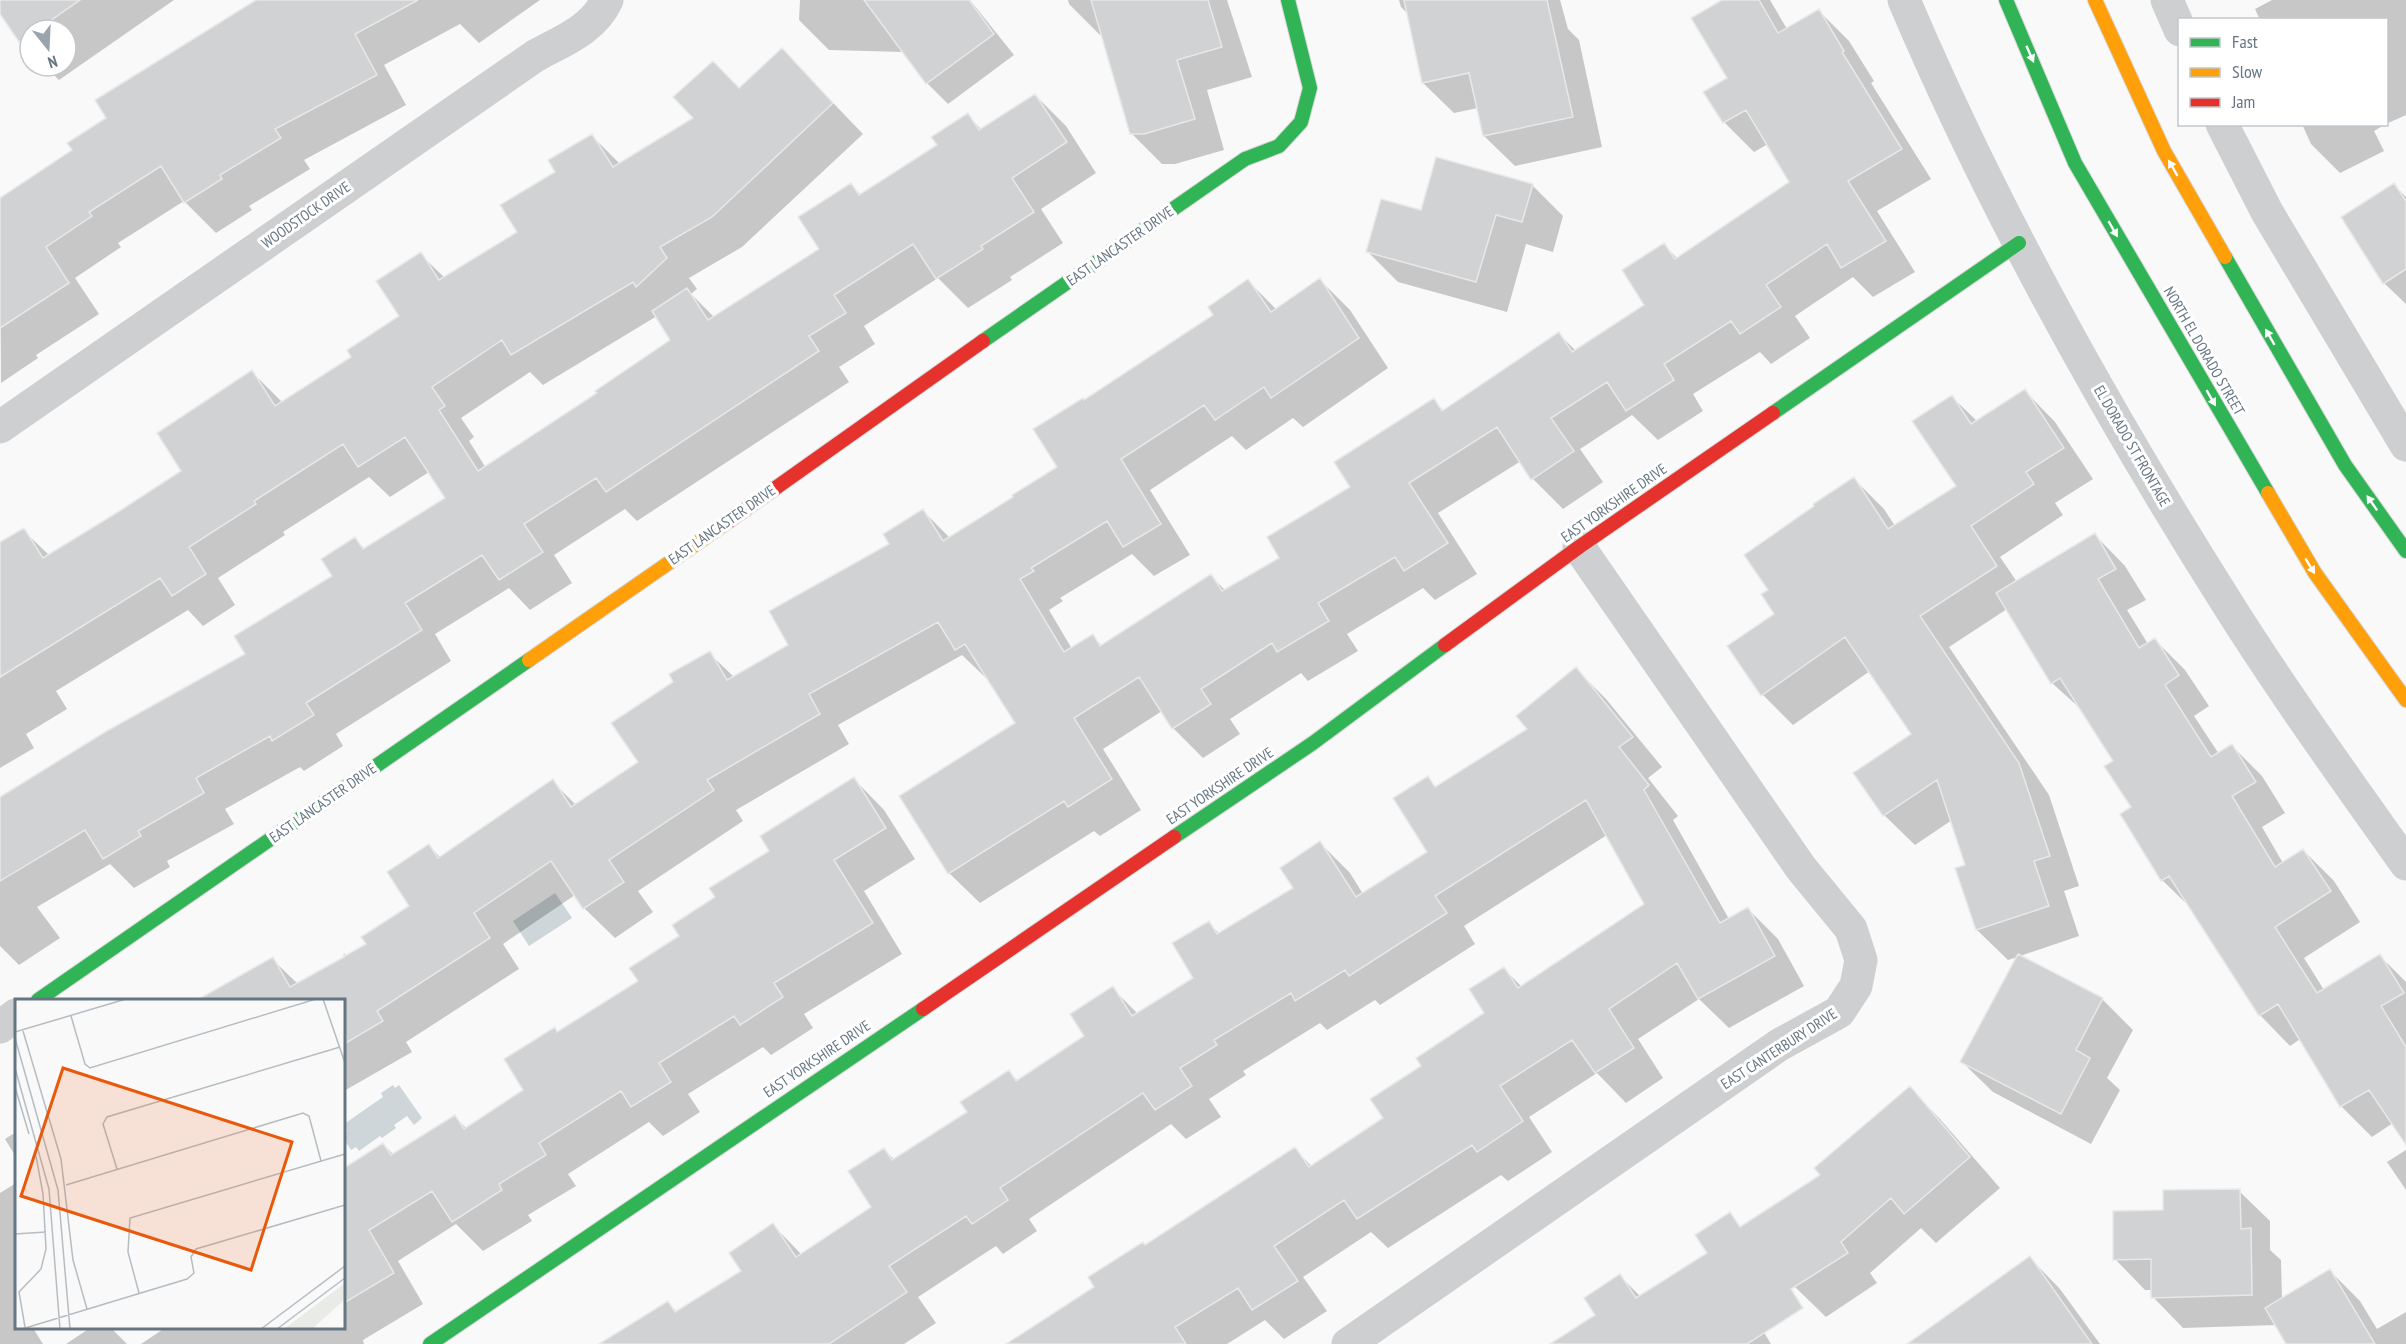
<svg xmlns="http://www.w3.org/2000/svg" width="2406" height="1344" font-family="'PT Sans Narrow',sans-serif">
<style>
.water{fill:#ced6d9}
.shadow{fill:#0003;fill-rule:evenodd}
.building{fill:#d0d2d3;stroke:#e8e8e8;stroke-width:1.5}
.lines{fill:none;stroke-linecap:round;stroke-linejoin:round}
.fast-casing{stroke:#d5d6d7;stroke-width:16}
.slow-casing{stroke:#d5d6d7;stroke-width:16}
.jam-casing{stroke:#d5d6d7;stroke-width:16}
.street{stroke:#cecfd0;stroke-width:33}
.fast{stroke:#30b455;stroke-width:14}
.slow{stroke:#ff9f0a;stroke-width:14}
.jam{stroke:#e5322d;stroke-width:14}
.oneway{fill:#fff}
.labels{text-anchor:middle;stroke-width:6;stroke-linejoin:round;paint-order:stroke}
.street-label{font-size:15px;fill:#657683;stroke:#fff}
.inset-road{fill:none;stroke:#b5bdc3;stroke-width:1.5}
.view{fill:#e8590c;fill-opacity:0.15;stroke:#e8590c;stroke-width:3}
.inset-edge{fill:none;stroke:#657683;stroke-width:3}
</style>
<rect width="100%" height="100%" fill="#f9f9f9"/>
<path class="water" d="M555 893 572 918 529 946 513 921Z
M393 1085 395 1088 399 1085 422 1118 414 1125 407 1116 394 1125 396 1128 382 1138 380 1136 359 1151 356 1147 351 1150 344 1139V1133L347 1131 344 1124 383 1097 381 1093Z"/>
<path class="shadow" d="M0 0H174L59 80 45 66H66V30H30V51L20 41 0 12Z
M264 0H540L479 43 460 24 384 65 406 105 304 160 310 169 249 206 252 210 216 233 184 201 118 243 121 247 75 278 99 314 36 355 38 358 1 383 0 200 74 151 108 118Z
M800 0H970L1014 55 948 104 927 83 904 52 829 50 799 20Z
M1068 0H1227L1252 77 1207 90 1224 150 1175 164H1162L1131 133 1102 34 1100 35 1069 4Z
M1399 0H1560L1568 29 1579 40 1602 147 1515 166 1484 136 1478 108 1454 113 1423 83 1409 15 1401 7Z
M1720 0H1770L1787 29 1819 11 1849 41 1874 81 1871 83 1931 179 1877 211 1915 272 1873 297 1853 277 1795 316 1810 338 1771 364 1760 352 1693 394 1703 411 1658 440 1632 415 1580 449 1603 482 1563 509 1533 479 1521 461 1438 513 1477 574 1435 600 1423 588 1347 634 1358 651 1308 681 1301 673 1230 719 1240 734 1203 758 1173 728 1162 711 1103 749 1141 810 1100 836 1094 831 980 903 949 873 1017 723 989 678 987 679 962 655 838 725 849 744 736 810 743 821 638 891 653 912 615 938 584 908 575 895 503 944 519 969 406 1042 412 1052 344 1091V1000H204L272 959 298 984 368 945 411 906 429 846 441 858 552 781 576 805 640 763 675 683 709 653 735 678 790 646 923 511 950 538 1059 468 1085 401 1215 315 1248 281 1277 310 1320 280 1350 310 1388 368 1303 427 1293 418 1246 450 1232 436 1150 490 1190 555 1154 576 1132 554 1060 598 1063 601 1049 610 1072 649 1093 636 1102 646 1211 576 1226 591 1281 558 1352 487 1433 400 1444 411 1559 334 1576 351 1647 306 1664 245 1678 259 1791 182 1768 144 1754 152 1724 122 1729 79Z
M2272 0H2406V115L2386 124V20H2260L2255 9Z
M812 81 863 134 742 247 689 278 697 289 691 294 714 317 821 250 851 185 862 196 939 146 967 115 982 130 1035 95 1066 126 1096 173 1041 209 1063 243 1010 277 1012 280 968 308 938 278 864 326 875 344 839 367 849 382 637 521 625 509 554 555 572 583 530 610 509 588 435 634 451 661 336 734 343 746 304 771 300 767 225 809 234 824 167 861 170 867 134 888 110 864 37 907 60 938 19 965 0 946V798L247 655 334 576 355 539 365 549 447 498 429 472 390 497 369 477 283 532 285 535 218 578 235 605 203 626 188 610 56 691 67 709 26 734 34 748 0 768V544L23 530 50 556 183 472 252 372 283 403 353 357 401 316 420 254 445 278 519 232 558 172 592 136 620 164 740 90ZM657 316 672 340 599 394 486 468 469 441 474 437 461 418 530 372 543 385Z
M2302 124H2386L2374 131 2384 151 2340 173 2311 144Z
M1532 185 1563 216 1553 252 1526 244 1507 312 1398 282 1368 252 1422 211Z
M2394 185 2406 197V304L2384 283Z
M2025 391 2055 422 2093 479 2055 503 2063 515 2000 557 2017 582 2095 535 2125 566 2146 600 2127 610 2148 644 2155 640 2185 670 2209 706 2194 716 2219 754 2232 746 2262 776 2285 813 2262 827 2283 863 2303 850 2334 881 2360 922 2304 958 2324 990 2380 956 2406 982V1142L2393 1123 2372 1137 2341 1106 2300 1039 2290 1046 2260 1015 2194 911 2162 880 2115 761 2084 712 2052 683 2007 609 1949 647 2049 795 2079 886 2064 891 2079 936 2020 956 2102 999 2133 1030 2107 1078 2120 1090 2091 1144 1993 1092 1962 1062 2018 957 2008 960 1977 930 1967 866 1952 820 1915 845 1884 815 1913 734 1870 671 1793 725 1763 695 1777 614 1770 590 1854 479 1884 509 1895 526 1958 487 1952 397 1978 422Z
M1576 669 1606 699 1662 767 1648 778 1678 816 1673 820 1729 919 1748 909 1778 939 1804 986 1729 1028 1699 999 1638 1039 1663 1078 1626 1103 1597 1073 1529 1117 1552 1152 1508 1181 1501 1175 1388 1248 1371 1232 1303 1277 1327 1311 1284 1339 1265 1320 1227 1344H1008L1096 1287 1146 1246 1295 1149 1312 1167 1385 1119 1423 1066 1487 1014 1504 969 1522 987 1646 905 1607 835 1464 926 1475 944 1380 1005 1375 1000 1327 1030 1320 1023 1243 1071 1246 1075 1209 1099 1221 1117 1186 1139 1171 1124 1029 1219 1037 1231 1003 1254 996 1246 918 1297 936 1323 904 1344H629L668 1303 678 1313 743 1271 773 1225 802 1255 874 1207 884 1150 895 1160 969 1112 1009 1072 1018 1081 1086 1036 1112 988 1138 1014 1195 978 1208 923 1220 934 1295 888 1320 843 1350 873 1363 894 1429 852 1427 778 1437 788 1529 729Z
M854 779 884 810 915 859 864 891 902 954 804 1014 813 1028 771 1055 763 1047 688 1094 700 1112 663 1136 649 1122 568 1174 576 1186 528 1215 532 1221 483 1251 456 1224 398 1261 423 1304 363 1340 364 1344H141L165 1328H344V1169L383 1144 394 1155 455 1117 467 1129 525 1091 554 1029 558 1033 640 981 717 898Z
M1910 1088 1940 1119 2000 1188 1936 1243 1921 1228 1870 1273 1877 1283 1826 1317 1795 1287 1751 1222 1822 1175Z
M16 1132V1157L5 1139Z
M2406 1150V1190L2387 1162Z
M16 1183V1328H33L43 1344H0V1193Z
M2239 1191 2270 1221V1250L2281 1260 2282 1299 2330 1271 2360 1301 2377 1329 2406 1312V1344H2288L2277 1325 2183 1328 2153 1297V1290H2145L2115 1259 2164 1211Z
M2030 1258 2060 1289 2100 1344H1937Z
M1620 1276 1641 1297 1736 1286 1771 1344H1552L1597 1315Z
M90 1328H111L127 1344H66Z"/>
<path class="building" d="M0 0H80L37 30H30V35L19 42 0 14Z
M256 0H418L355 34 377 75 275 129 281 138 220 175 222 179 184 203 161 166 89 212 92 216 46 247 69 283 0 328V198L72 150 67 143 106 118 95 100Z
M864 0H969L994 34 926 84Z
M1091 0H1208L1222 47 1177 60 1195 119 1144 134H1130Z
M1404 0H1547L1573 117 1483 136 1469 73 1422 83Z
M1722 0H1759L1778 33 1819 9 1844 51 1842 52 1902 149 1848 181 1886 241 1841 268 1827 244 1766 285 1781 307 1740 334 1731 321 1664 364 1674 380 1626 411 1607 382 1551 418 1574 451 1531 480 1497 427 1409 483 1448 543 1404 571 1395 557 1318 603 1329 621 1277 652 1272 643 1201 689 1211 704 1172 729 1139 677 1074 718 1112 779 1068 807 1064 801 948 874 899 796 1015 723 965 644 955 650 938 622 809 694 820 714 707 780 714 790 609 860 624 882 583 909 551 861 474 913 490 938 377 1011 383 1021 344 1044V1000H197L273 957 290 987 344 957V953L345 956 366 944 361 937 409 906 387 872 429 844 438 858 553 779 571 807 638 762 611 723 673 682 669 674 710 651 727 680 788 645 769 611 889 544 883 534 923 509 943 541 1013 497 1012 495 1057 467 1033 429 1083 398 1084 400 1213 315 1208 307 1248 279 1271 312 1320 278 1359 338 1271 398 1264 387 1215 420 1204 405 1121 459 1161 524 1123 547 1107 521 1031 568 1034 571 1020 579 1064 652 1093 634 1100 646 1211 574 1222 591 1279 558 1267 537 1350 487 1334 462 1434 398 1442 411 1559 332 1572 352 1644 305 1622 270 1664 243 1675 259 1789 182 1746 110 1723 123 1703 92 1727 78 1691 18Z
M782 48 833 103 712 217 660 247 667 258 636 287 633 282 511 355 502 340 432 387 445 406 439 410 478 471 597 393 595 391 670 340 652 311 687 288 708 320 819 249 798 217 851 183 859 195 937 145 931 137 968 113 979 130 1035 94 1067 142 1012 178 1034 212 981 246 983 249 936 279 913 244 834 295 846 313 809 336 819 351 606 492 596 478 524 524 543 552 499 580 482 555 405 603 422 630 306 703 314 715 272 741 270 736 196 778 204 793 138 831 141 836 103 859 85 830 0 881V797L105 732 245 654 234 636 332 576 321 559 355 537 363 549 445 498 405 437 358 467 343 444 254 501 256 504 189 547 206 574 172 596 160 578 0 677V542L24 528 43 558 118 512 181 471 157 433 252 370 275 406 351 357 347 350 399 316 376 281 421 252 439 280 517 232 500 205 555 172 548 160 592 134 613 167 693 118 673 97 713 61 739 88Z
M1436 157 1533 184 1522 222 1496 215 1476 282 1366 252 1381 199 1421 210Z
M2394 183 2406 201V269L2383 284 2341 217Z
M2025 389 2064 448 2026 472 2034 484 1971 526 1997 566 1920 616 2019 763 2050 856 2034 861 2049 906 1976 930 1955 868 1965 865 1937 780 1883 816 1853 773 1911 734 1845 637 1761 696 1727 646 1774 614 1761 594 1768 590 1744 555 1814 506 1813 504 1854 477 1888 529 1956 486 1912 421 1952 395 1971 424Z
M2095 533 2116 569 2098 579 2139 648 2155 638 2179 675 2165 685 2211 757 2232 744 2256 782 2232 796 2275 867 2303 849 2331 891 2275 927 2317 993 2380 954 2404 993 2381 1006 2406 1047V1145L2369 1090 2340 1107 2278 1004 2259 1016 2169 876 2161 881 2120 814 2131 807 2104 766 2113 761 2060 678 2051 684 1996 593Z
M1576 667 1633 737 1619 747 1649 785 1644 790 1720 923 1748 907 1775 956 1698 999 1677 963 1609 1009 1634 1048 1595 1073 1572 1040 1500 1086 1523 1121 1477 1152 1472 1145 1357 1219 1344 1200 1274 1246 1298 1281 1252 1310 1238 1288 1175 1327 1186 1344H1006L1094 1287 1088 1277 1143 1242 1145 1245 1295 1147 1309 1167 1383 1118 1370 1099 1421 1066 1416 1058 1484 1013 1469 989 1504 967 1518 988 1644 904 1586 800 1435 896 1447 913 1349 976 1345 970 1295 1001 1291 993 1214 1040 1217 1045 1180 1068 1192 1086 1155 1110 1143 1093 1000 1188 1008 1200 972 1224 966 1216 889 1266 907 1292 829 1344H599L668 1301 675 1312 741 1271 729 1253 773 1223 796 1257 871 1207 848 1171 884 1148 892 1160 967 1112 960 1102 1009 1070 1016 1081 1084 1036 1070 1014 1113 986 1132 1016 1193 978 1172 943 1209 921 1217 934 1293 888 1280 868 1320 841 1356 897 1427 852 1393 798 1428 776 1435 787 1527 729 1516 716Z
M854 777 886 828 834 860 873 923 774 983 783 997 740 1025 734 1016 659 1063 671 1082 631 1107 621 1091 539 1143 546 1155 499 1184 502 1190 452 1222 432 1191 369 1230 394 1273 344 1303V1168L383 1143 391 1155 455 1115 464 1129 523 1090 504 1059 555 1027 557 1032 638 981 629 968 679 936 672 925 715 897 709 888 769 851 760 836Z
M2018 954 2103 998 2076 1050 2090 1058 2061 1114 1960 1062Z
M1910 1086 1970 1157 1904 1214 1891 1198 1841 1242 1848 1253 1791 1289 1803 1308 1747 1344H1550L1595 1315 1584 1298 1620 1274 1636 1298 1707 1253 1695 1235 1730 1212 1740 1227 1820 1175 1814 1168Z
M2240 1189 2241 1229 2251 1228 2252 1295 2151 1298V1259L2113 1260V1211L2163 1210V1190Z
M2030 1256 2092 1344H1907Z
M2330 1269 2375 1344H2286L2265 1308Z"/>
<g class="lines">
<defs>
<path id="fast" d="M2006 0 2075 163 2268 493
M2225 257 2345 465 2406 551
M983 341 1245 159 1279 146 1301 122 1310 88 1288 0
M1773 413 2019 243
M1174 837 1313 743 1445 645
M38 1000 529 660
M430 1344 923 1009"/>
<path id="slow" d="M2095 0 2164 151 2225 257
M2268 493 2315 573 2406 700
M529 660 729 521"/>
<path id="jam" d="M729 521 983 341
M1445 645 1579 547 1773 413
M923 1009 1174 837"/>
</defs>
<use href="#fast" class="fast-casing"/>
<use href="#slow" class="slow-casing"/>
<use href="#jam" class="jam-casing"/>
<path class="street" d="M1904 0C1993 210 2105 410 2227 603 2283 692 2345 778 2406 864
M2167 0 2180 30
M2222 124 2267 212 2406 445
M0 427 535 56C562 41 593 30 607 0
M0 1027 16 1015
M1348 1344 1779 1045 1839 1012 1856 986 1861 960 1851 929 1801 868 1579 547"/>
<use href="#fast" class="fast"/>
<use href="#slow" class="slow"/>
<use href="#jam" class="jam"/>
</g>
<defs><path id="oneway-solid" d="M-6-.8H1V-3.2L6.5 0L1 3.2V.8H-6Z" transform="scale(1.5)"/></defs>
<g class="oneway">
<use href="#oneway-solid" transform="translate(2030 54) rotate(66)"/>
<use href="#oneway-solid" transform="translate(2173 168) rotate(-120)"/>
<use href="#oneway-solid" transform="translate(2113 229) rotate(60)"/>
<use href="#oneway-solid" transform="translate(2270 337) rotate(-120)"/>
<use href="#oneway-solid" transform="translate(2211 398) rotate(60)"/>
<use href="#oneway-solid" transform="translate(2372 503) rotate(-125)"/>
<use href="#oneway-solid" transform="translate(2310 566) rotate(59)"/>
</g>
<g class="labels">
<g class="street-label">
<text transform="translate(306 215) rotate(-35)" y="5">WOODSTOCK DRIVE</text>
<text transform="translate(1120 246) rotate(-35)" y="5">EAST LANCASTER DRIVE</text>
<text transform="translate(2204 351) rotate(60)" y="5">NORTH EL DORADO STREET</text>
<text transform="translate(2132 446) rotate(60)" y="5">EL DORADO ST FRONTAGE</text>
<text transform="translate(1614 503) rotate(-35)" y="5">EAST YORKSHIRE DRIVE</text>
<text transform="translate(722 525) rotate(-35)" y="5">EAST LANCASTER DRIVE</text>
<text transform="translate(1220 786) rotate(-34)" y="5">EAST YORKSHIRE DRIVE</text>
<text transform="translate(323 803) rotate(-35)" y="5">EAST LANCASTER DRIVE</text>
<text transform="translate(1779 1049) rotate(-33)" y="5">EAST CANTERBURY DRIVE</text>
<text transform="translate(817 1059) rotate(-34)" y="5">EAST YORKSHIRE DRIVE</text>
</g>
</g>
<g transform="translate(15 999)">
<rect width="330" height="330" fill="#f9f9f9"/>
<path d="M330 284V300L297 330H269Z" fill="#e8ebe6"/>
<path class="inset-road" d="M308 0 330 64M56 17 70 65 75 69 301 0M8 32 46 160 58 261 72 310M0 33 111 0M0 39 43 191 55 330M0 69 34 190 45 330M0 88 14 135M102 170 88 125 92 118 325 48M51 186 288 114 294 117 306 162M0 235 31 233M124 294 113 253 115 219 330 155M10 328 4 293 26 270 31 250 28 195 21 157M7 330 172 280 179 274 176 258 181 250 330 206M246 330 330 267M262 330 330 279"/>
<path class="view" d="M48 69 277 143 236 271 6 197Z"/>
<rect width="330" height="330" class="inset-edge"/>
</g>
<rect x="2178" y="18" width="210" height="108" fill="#ffffff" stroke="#c1c8cd" stroke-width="1.5"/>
<rect x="2190" y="38" width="30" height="9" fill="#30b455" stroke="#c1c8cd" stroke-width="1.5"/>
<text x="2232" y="48" font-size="18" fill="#657683">Fast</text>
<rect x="2190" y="68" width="30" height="9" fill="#ff9f0a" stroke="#c1c8cd" stroke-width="1.5"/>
<text x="2232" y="78" font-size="18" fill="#657683">Slow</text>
<rect x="2190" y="98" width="30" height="9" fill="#e5322d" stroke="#c1c8cd" stroke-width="1.5"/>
<text x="2232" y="108" font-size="18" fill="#657683">Jam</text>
<g transform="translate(48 48) rotate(162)"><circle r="28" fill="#ffffff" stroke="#c1c8cd" stroke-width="1.5"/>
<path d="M0-4.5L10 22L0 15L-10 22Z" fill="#99a4ac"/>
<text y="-9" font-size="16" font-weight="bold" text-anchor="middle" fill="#657683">N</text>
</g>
</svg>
